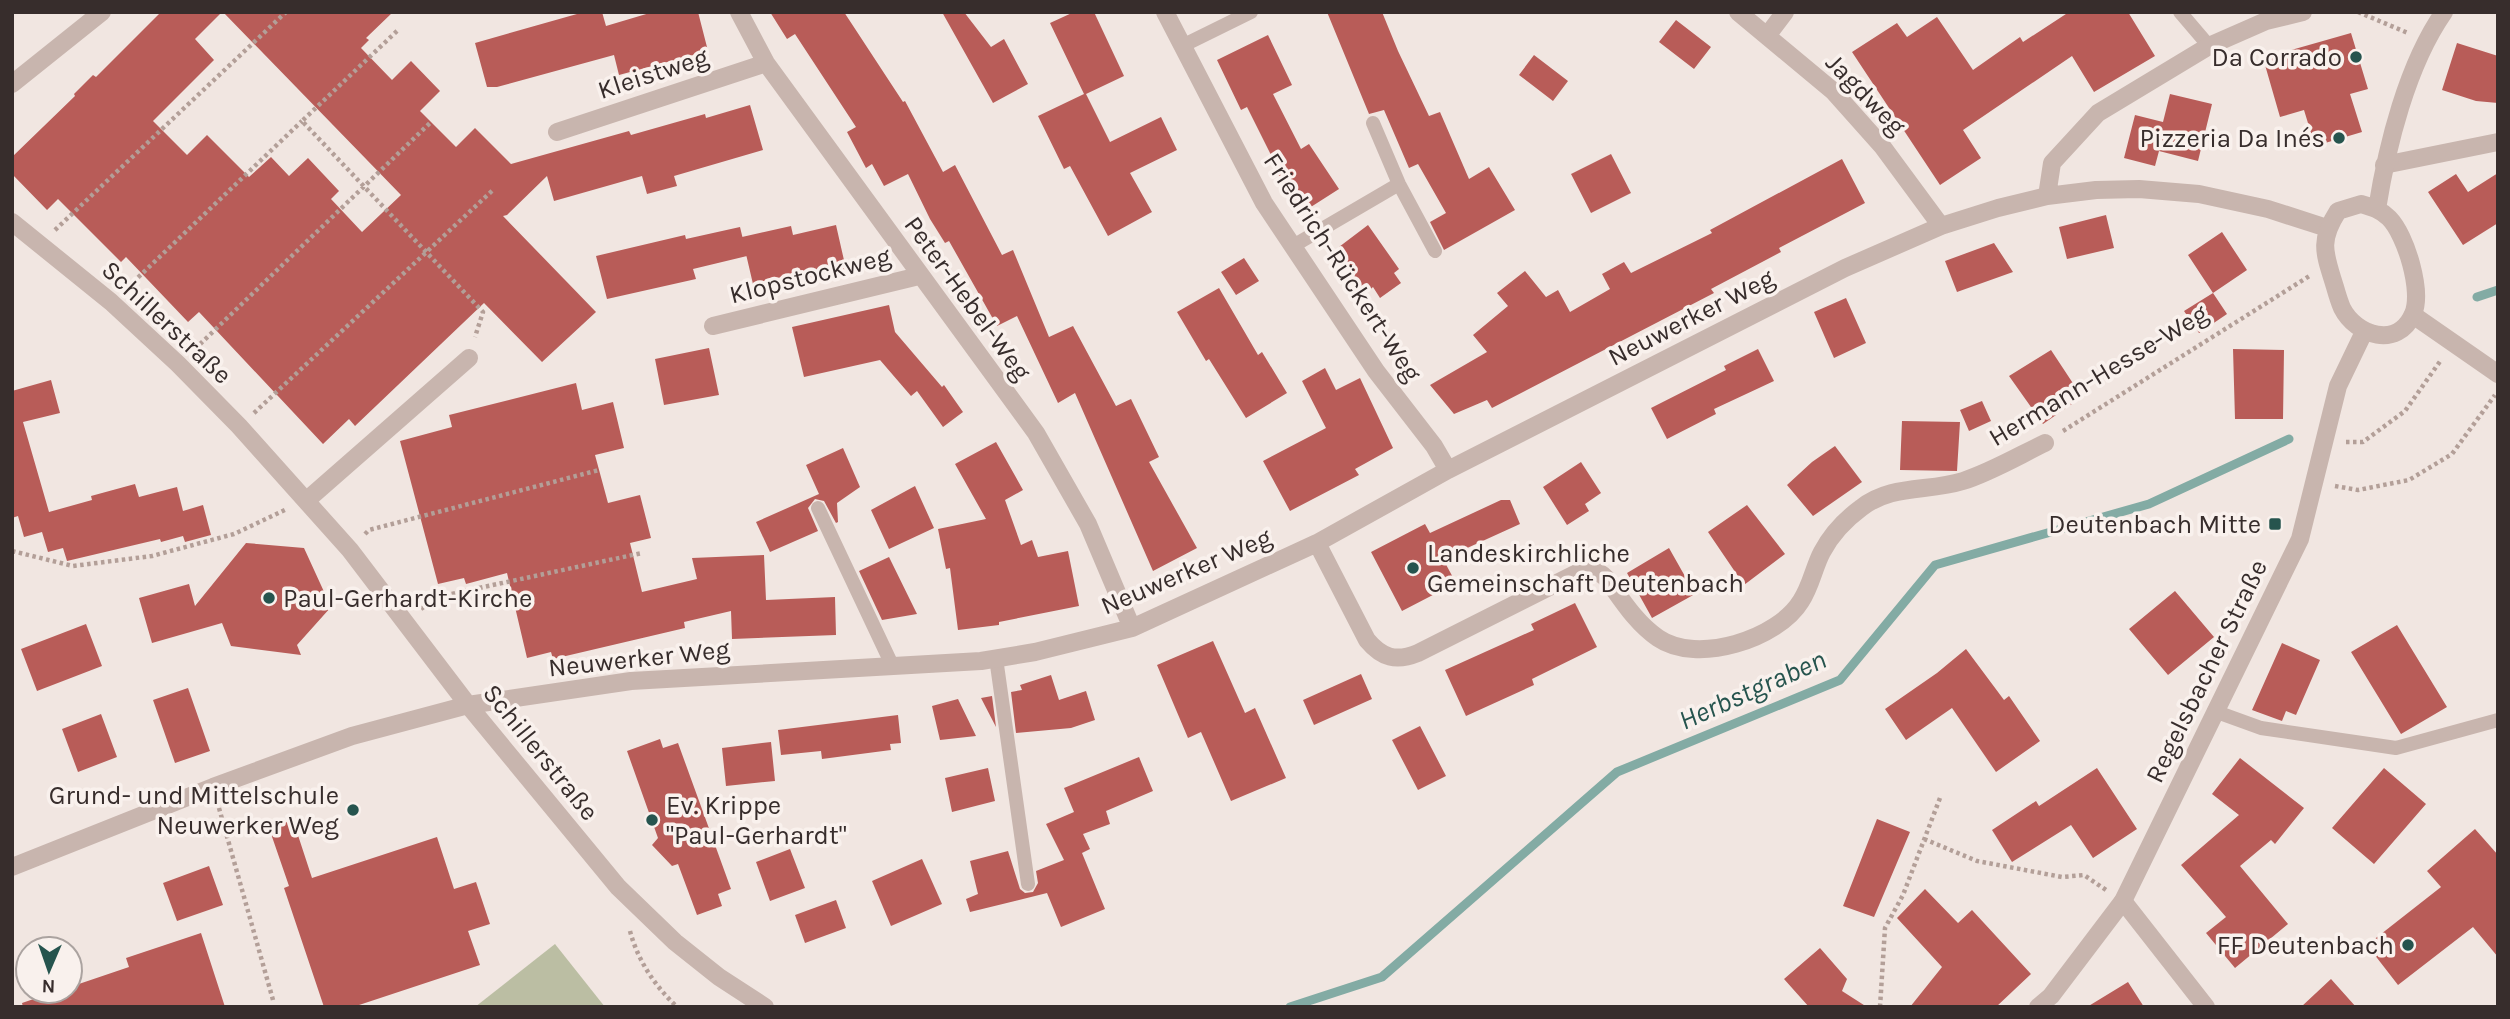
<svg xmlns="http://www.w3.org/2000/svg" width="2510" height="1019" font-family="Karla,sans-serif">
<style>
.green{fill:#bbbea3}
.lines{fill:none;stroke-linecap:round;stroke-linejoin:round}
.stream{stroke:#83aba4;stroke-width:9}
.building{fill:#b85c58}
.path{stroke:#b39f98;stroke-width:4.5;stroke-dasharray:3.5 3.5;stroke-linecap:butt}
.service{stroke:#c8b5ae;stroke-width:14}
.minor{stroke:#c8b5ae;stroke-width:18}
.tertiary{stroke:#c8b5ae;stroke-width:18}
.poi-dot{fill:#26544e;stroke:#f9f1ed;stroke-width:2.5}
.labels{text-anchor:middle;stroke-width:7;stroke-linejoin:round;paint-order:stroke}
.poi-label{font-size:26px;fill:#372d2c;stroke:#f9f1ed;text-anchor:end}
.street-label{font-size:26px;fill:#372d2c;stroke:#f9f1ed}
.water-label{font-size:28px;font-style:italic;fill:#26544e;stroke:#f9f1ed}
</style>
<rect width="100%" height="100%" fill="#f1e6e1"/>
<path class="green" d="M555 944 605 1007H475Z"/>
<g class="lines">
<path class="stream" d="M2477 297 2498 290
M1290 1007 1382 977 1617 772 1840 680 1935 565 2149 504 2289 439"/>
</g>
<path class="building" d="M161 12H222L195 39 214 60 153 121 187 155 207 135 249 177 271 157 289 176 308 158 339 191 331 199 362 232 401 195 223 12H393L366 38 369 40 361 48 392 80 411 61 440 91 420 111 456 147 475 128 511 164 629 131 631 135 705 114 706 118 750 105 763 150 674 176 677 186 647 194 642 176 554 201 547 176 507 215 503 216 596 312 542 362 484 303 355 426 349 419 323 444 199 312 188 322 126 257 121 262 58 199 47 210 12 174V157L75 96 74 94 93 75 96 77Z
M584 12H602L606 26 653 12H698L708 51 619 75 614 55 497 87H487L475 43Z
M770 12H844L903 102 905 101 943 172 955 165 1002 255 1013 250 1049 337 1073 326 1116 406 1131 399 1159 457 1149 462 1197 548 1153 571 1075 393 1058 403 1017 316 997 326 949 241 945 243 930 219 908 174 884 186 872 164 866 168 847 132 856 127 795 34 787 39Z
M942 12H964L991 47 1004 39 1028 84 993 103Z
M1074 12H1094L1124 76 1086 94 1110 142 1161 117 1177 150 1130 173 1152 212 1108 236 1070 166 1064 169 1038 116 1084 94 1050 23Z
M1327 12H1382L1398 51 1429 116 1440 112 1469 179 1489 167 1515 210 1444 250 1430 222 1446 213 1418 164 1409 168 1384 110 1369 114Z
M2069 12H2128L2155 56 2094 92 2072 56 1963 130 1981 158 1940 185 1852 52 1897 23 1907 37 1937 17 1973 70 2020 37 2023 42Z
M1676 20 1711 47 1694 69 1659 42Z
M2351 33 2368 89 2350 94 2362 132 2315 146 2304 110 2280 117 2263 58Z
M1268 35 1292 85 1273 94 1301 149 1309 144 1339 189 1303 212 1273 167 1276 165 1247 107 1241 110 1217 60Z
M2457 43 2498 56V103L2476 101 2442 90Z
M1534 55 1568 81 1553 101 1519 75Z
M2170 94 2212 104 2198 161 2159 151 2155 166 2124 158 2135 115 2163 122Z
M1611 154 1631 193 1591 213 1571 174Z
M1842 159 1865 203 1779 248 1781 252 1711 289 1714 293 1492 408 1487 400 1454 414 1430 385 1487 352 1473 335 1508 306 1497 293 1525 271 1546 297 1558 290 1570 312 1610 289 1602 274 1624 262 1631 273 1712 233 1710 230Z
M2498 173V223L2463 245 2428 192 2456 174 2468 192Z
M2106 215 2114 248 2067 259 2059 227Z
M836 225 846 269 804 279 802 272 753 284 742 237 791 226 793 235Z
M1368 225 1399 269 1394 273 1401 283 1380 298 1373 287 1366 293 1335 250Z
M740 227 747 256 693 269 696 279 607 299 596 256 685 235 686 239Z
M2222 232 2247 270 2213 293 2188 255Z
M1994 243 2013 272 1957 292 1945 261Z
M1244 258 1259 281 1236 295 1221 272Z
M1219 288 1258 355 1262 352 1287 393 1246 418 1209 359 1206 361 1177 312Z
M2213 293 2227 314 2199 333 2184 311Z
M1846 298 1866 343 1834 358 1814 312Z
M889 305 895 332 942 387 944 385 963 412 943 427 917 391 911 396 880 360 804 377 792 327Z
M709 348 719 395 664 405 655 359Z
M1758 349 1774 381 1714 409 1716 414 1667 439 1651 408 1726 370 1724 366Z
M2233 349 2284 350 2283 419H2235Z
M2051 350 2082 397 2043 424 2009 376Z
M1325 368 1336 390 1360 378 1393 448 1355 469 1359 475 1290 511 1263 461 1326 428 1302 381Z
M51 380 60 413 23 422 49 512 92 500 91 496 135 484 139 497 177 487 183 511 203 505 211 535 185 542 183 536 161 542 160 539 67 561 63 548 48 552 42 532 24 537 18 516 12 518V391Z
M576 383 582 410 613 402 624 448 595 455 608 503 640 495 651 538 630 543 642 592 697 579 692 558 764 555 766 600 835 597 836 635 732 639 731 611 684 622 685 628 553 659 551 652 527 658 507 573 466 584 464 578 438 584 400 441 452 427 449 415Z
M1982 401 1991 421 1969 431 1960 410Z
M1902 421 1960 422 1957 471 1900 470Z
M996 442 1023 490 1005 500 1021 545 1032 540 1038 557 1068 551 1079 606 999 622V625L958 630 950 568 946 569 938 529 986 519 955 464Z
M1835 446 1862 482 1813 516 1787 485 1812 462Z
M843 448 860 487 837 503 838 522 836 523 824 501 815 499 808 508 818 531 770 552 756 522 819 494 806 465Z
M1581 462 1601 493 1585 504 1589 511 1567 525 1543 487Z
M915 486 934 528 889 549 871 510Z
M1501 500H1510L1520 524 1443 559 1456 583 1402 611 1371 552 1425 524 1430 533Z
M1747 505 1785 554 1744 585 1708 532Z
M246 543 304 548 331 607 297 645 301 655 231 646 222 623 152 643 139 598 189 584 195 606Z
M1669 548 1695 594 1652 618 1627 573Z
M889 557 917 614 882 620 859 571Z
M2175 591 2214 637 2168 675 2129 629Z
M1575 603 1597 647 1532 679 1534 685 1466 716 1445 670 1534 630 1531 624Z
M86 624 102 666 37 691 21 649Z
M2397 625 2447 707 2401 734 2351 652Z
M1213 641 1245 713 1255 708 1286 778 1231 801 1201 732 1188 738 1157 665Z
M2282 643 2320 660 2296 715 2286 711 2282 721 2252 710Z
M1966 649 2004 700 2009 696 2040 741 1996 772 1952 708 1906 740 1885 709 1937 673Z
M1361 674 1372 699 1314 725 1303 700Z
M1051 675 1059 700 1086 691 1095 720 1071 728 1016 733 1011 692 1022 690 1020 685Z
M188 688 210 751 175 763 153 700Z
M992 696 996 727 981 698Z
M958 699 976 736 940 740 932 706Z
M101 714 117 757 78 772 62 729Z
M898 715 901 743 890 744 891 750 822 759 821 751 781 755 778 730Z
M1420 726 1446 776 1418 790 1392 740Z
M660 739 663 748 678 743 731 889 718 894 722 906 697 915 678 864 672 866 652 845 658 838 627 751Z
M771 742 775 781 726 786 722 748Z
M1139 757 1153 791 1106 811 1110 824 1083 834 1090 849 1082 853 1105 909 1061 927 1047 893 970 912 966 899 978 894 970 861 1008 851 1020 889 1025 893 1033 892 1038 883 1036 871 1064 860 1046 824 1074 812 1064 788Z
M2240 758 2304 808 2275 844 2271 840 2240 866 2288 924 2235 968 2206 933 2226 917 2181 865 2239 815 2212 794Z
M988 768 995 801 952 812 945 778Z
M2097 768 2137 829 2093 858 2071 825 2012 862 1992 830 2036 801 2039 806Z
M2384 768 2426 804 2374 864 2332 828Z
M1877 819 1910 832 1874 917 1843 906Z
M293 820 312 878 437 837 454 889 476 882 490 924 468 931 480 965 353 1007H324L284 888 289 886 269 828Z
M2475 829 2498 855V957L2473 927 2398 985 2367 945 2441 887 2427 871Z
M790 849 805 888 770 901 756 862Z
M922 859 942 904 891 926 872 881Z
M209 866 223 905 177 921 163 883Z
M1925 889 1958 923 1972 910 2031 974 1996 1007H1910L1942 967 1897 918Z
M836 900 846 928 805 943 795 915Z
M201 933 225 1007H23L22 1003 57 991H70V987L129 967 126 958Z
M1820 948 1847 979 1842 991 1867 1007H1809L1784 979Z
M2331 979 2356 1007H2301Z
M2128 982 2144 1007H2087Z"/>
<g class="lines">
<path class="path" d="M2358 12 2408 33
M397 31 302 121 483 312 475 337
M55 230 286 12
M128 287 302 121
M195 349 431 122
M254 413 494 189
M2063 431 2311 275
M2346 442H2363L2405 411 2441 360
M2335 486 2358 490 2409 480 2452 454 2495 395
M365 534 369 530 599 470
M12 551 73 566 152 556 234 534 287 509
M421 609 437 597 642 553
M219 808 273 1000
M1924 839 1977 861 2062 877 2084 875 2106 890
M630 931C638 961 655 986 677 1007
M1880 1007 1885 928 1903 895 1940 798"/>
<path class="service" d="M2180 12 2209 46
M1182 46 1251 12
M1373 123 1399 184 1435 251
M1293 246 1399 184
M818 508 893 667
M996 658 1028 884
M2214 711 2261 728 2396 748 2498 720"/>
<path class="minor" d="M739 12 766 63 1036 433 1088 524 1132 628
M1165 12 1264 203 1376 371 1434 446 1448 470
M1738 12 1833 91 1882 146 1941 226
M1767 36 1785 12
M12 84 102 12
M557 132 766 63
M2384 165 2498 142
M2047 196 2052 163 2098 113 2209 46 2266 21 2303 12
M12 222 111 302 178 364 239 426 350 550 468 705 618 887 675 942 719 977 765 1007
M2413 315 2498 374
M713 326 919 276
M307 500 469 358
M1317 543 1367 640C1382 658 1396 662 1418 653L1581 571C1592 569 1598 570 1606 578 1622 600 1636 623 1658 638 1697 665 1778 639 1801 601 1811 586 1814 567 1822 552 1831 535 1846 519 1861 508 1891 484 1928 492 1963 481 1991 472 2018 456 2045 443
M12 867 213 787 352 736 468 705 631 681 981 661 1035 652 1132 628 1317 543 1448 470 1845 268 1941 226 1998 208 2047 196 2096 190 2139 189 2199 194 2268 209 2327 228
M2123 901 2206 1007"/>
<path class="tertiary" d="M2361 204C2372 207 2381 210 2389 218 2406 235 2423 292 2413 314 2398 349 2356 336 2342 308 2339 301 2337 294 2335 287 2325 254 2318 242 2338 211Z
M2377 209C2387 146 2407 65 2444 12
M2038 1007 2051 996 2123 901 2300 539 2338 386 2364 332"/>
</g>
<g class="poi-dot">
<circle cx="2356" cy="57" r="7"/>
<circle cx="2339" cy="138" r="7"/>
<rect x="2268" y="517" width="14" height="14" rx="3.5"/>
<circle cx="1413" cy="568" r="7"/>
<circle cx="269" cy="598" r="7"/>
<circle cx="353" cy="810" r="7"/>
<circle cx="652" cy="820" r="7"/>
<circle cx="2408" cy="945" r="7"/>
</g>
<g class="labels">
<g class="poi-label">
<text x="2342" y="66">Da Corrado</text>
<text x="2325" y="147">Pizzeria Da Inés</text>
<text x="2261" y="533">Deutenbach Mitte</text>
<text x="1427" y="562" text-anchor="start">Landeskirchliche<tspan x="1427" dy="30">Gemeinschaft Deutenbach</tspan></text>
<text x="283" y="607" text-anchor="start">Paul-Gerhardt-Kirche</text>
<text x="339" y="804">Grund- und Mittelschule<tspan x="339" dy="30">Neuwerker Weg</tspan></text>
<text x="666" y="814" text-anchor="start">Ev. Krippe<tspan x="666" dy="30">"Paul-Gerhardt"</tspan></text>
<text x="2394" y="954">FF Deutenbach</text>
</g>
<g class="street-label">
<text transform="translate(653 73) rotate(-18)" y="9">Kleistweg</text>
<text transform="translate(1866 94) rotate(46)" y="9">Jagdweg</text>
<text transform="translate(1343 267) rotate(57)" y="9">Friedrich-Rückert-Weg</text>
<text transform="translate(810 275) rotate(-14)" y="9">Klopstockweg</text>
<text transform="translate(968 298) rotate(54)" y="9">Peter-Hebel-Weg</text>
<text transform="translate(1691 317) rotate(-27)" y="9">Neuwerker Weg</text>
<text transform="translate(167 322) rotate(43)" y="9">Schillerstraße</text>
<text transform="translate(2098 375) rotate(-31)" y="9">Hermann-Hesse-Weg</text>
<text transform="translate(1186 571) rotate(-23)" y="9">Neuwerker Weg</text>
<text transform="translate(639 658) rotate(-6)" y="9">Neuwerker Weg</text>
<text transform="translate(2206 671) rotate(-64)" y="9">Regelsbacher Straße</text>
<text transform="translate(541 752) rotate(51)" y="9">Schillerstraße</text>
</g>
<g class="water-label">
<text transform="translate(1752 689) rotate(-24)" y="10">Herbstgraben</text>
</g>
</g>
<rect width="2510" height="1019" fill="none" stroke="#372d2c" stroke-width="28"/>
<g transform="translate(49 970) rotate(182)"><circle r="33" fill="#f9f1ed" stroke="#aba3a0" stroke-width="2"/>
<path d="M0-5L12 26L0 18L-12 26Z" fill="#26544e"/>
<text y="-10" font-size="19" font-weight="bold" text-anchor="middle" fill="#372d2c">N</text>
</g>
</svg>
